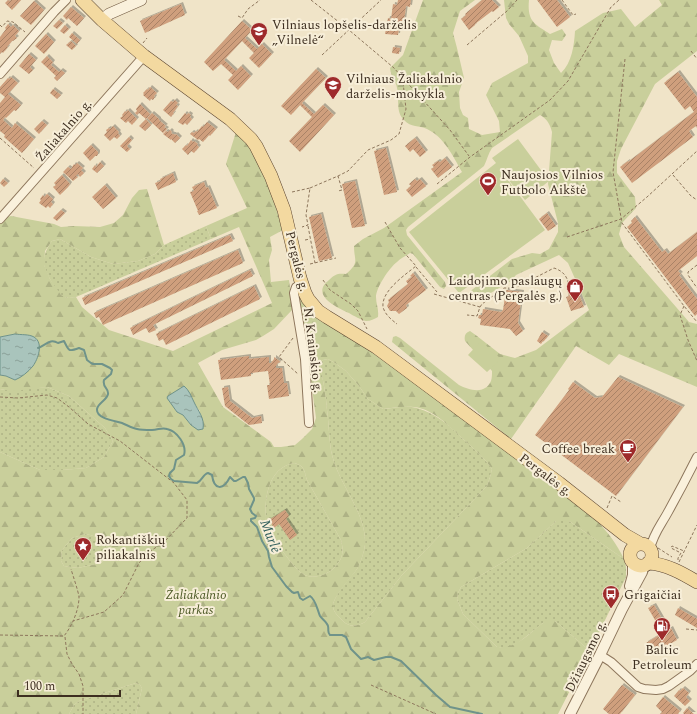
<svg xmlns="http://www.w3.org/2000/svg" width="697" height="714" font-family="Spectral,serif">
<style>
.grass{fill:url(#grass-dots)}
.forest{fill:url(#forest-firs);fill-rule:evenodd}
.green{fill:#c9cf9b}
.water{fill:url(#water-ripples);stroke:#6f938a}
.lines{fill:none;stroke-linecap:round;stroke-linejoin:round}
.stream{stroke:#6f938a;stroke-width:2}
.building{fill:url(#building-hatch);filter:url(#shadow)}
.minor-casing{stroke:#8d765c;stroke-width:10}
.tertiary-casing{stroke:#8d765c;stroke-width:12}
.secondary-casing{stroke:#6f573f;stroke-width:12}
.primary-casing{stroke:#5b4430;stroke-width:14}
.path{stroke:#8d765c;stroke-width:1;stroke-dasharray:3 2;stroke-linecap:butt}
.minor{stroke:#faf1dc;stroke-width:8}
.tertiary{stroke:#faf1dc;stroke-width:10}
.secondary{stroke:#faf1dc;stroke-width:11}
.primary{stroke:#f3d9a0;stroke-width:13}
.labels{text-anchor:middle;stroke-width:4;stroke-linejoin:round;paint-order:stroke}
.poi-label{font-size:13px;fill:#3d2e20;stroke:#f7eed8;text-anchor:start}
.street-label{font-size:13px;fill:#3d2e20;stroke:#f7eed8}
.park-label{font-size:13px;font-style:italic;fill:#4d5a26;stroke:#f7eed8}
.water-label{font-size:14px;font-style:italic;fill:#2f5d5a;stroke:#f7eed8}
</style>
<defs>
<pattern id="grass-dots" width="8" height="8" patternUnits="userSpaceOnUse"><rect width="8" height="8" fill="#c9cf9b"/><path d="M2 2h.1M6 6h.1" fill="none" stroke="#aeb285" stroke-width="1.8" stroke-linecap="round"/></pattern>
<pattern id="forest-firs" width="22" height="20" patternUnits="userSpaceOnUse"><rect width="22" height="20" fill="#c9cf9b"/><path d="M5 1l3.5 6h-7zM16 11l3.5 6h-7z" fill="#aeb285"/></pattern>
<pattern id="water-ripples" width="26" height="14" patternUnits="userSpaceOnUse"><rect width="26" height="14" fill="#a9c4bc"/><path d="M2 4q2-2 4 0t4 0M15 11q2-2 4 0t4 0" fill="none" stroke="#8ba098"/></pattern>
<pattern id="building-hatch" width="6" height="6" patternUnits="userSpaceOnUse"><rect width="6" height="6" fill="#cf9f7d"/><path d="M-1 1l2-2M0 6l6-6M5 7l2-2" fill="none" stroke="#a98266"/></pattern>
<filter id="shadow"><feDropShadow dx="2" dy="-2" stdDeviation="0" flood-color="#0004"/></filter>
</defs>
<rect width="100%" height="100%" fill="#f0e4c8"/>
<path class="grass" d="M206 226 211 239 76 297C71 298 65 299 61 295 56 291 45 271 44 265 43 255 47 248 52 241L60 239 91 257 113 264 138 261 155 254 164 245Z
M328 359 335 363 346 371 359 386 368 399 383 409C393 408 406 405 417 408 435 413 449 425 462 438 473 448 484 457 492 469L490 477 487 486 402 575 365 622C358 626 350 628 343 621 339 617 334 613 333 607 332 597 351 577 357 569 361 562 366 547 365 540 364 510 339 484 332 455 329 442 329 424 327 410 326 395 323 380 320 365L323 360Z
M47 387 69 396 105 428 113 441 104 457 86 468 62 470H40L0 452V389L5 390Z
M294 463C305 466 304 470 307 480L341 540C344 552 343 559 334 568 327 575 312 580 303 574 295 569 289 559 283 552 278 547 268 535 266 529 265 526 266 521 266 517 264 496 270 467 294 463Z
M556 521H569L624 559 626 567V577L590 651 555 621 543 623 518 643 505 648 497 647 463 614 457 599 458 593 461 587 527 548Z
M85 534C97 536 101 538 108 549L107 557 101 563 78 568 64 566 61 561 62 550 72 538Z
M136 683 140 685 142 688 136 714H69L74 705 79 701Z"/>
<path class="forest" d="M423 0H475L460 11 453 33 457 48 464 78 459 92 460 108 463 115 468 118 469 129 482 135 500 132 499 121 486 95 492 83 528 63V56L519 36 509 24 506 18 504 0H529C527 21 534 24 550 34L562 29 566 35 562 41 552 40 549 50 554 63 561 73C572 62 574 46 575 31L603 13 621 9 635 27 662 5 659 0H697V51L655 84 621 149 617 161V173L635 197 636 208 622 223 619 234 624 247 683 315 689 322 697 324V387L619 354 609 365 576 346 511 439 392 342 393 337 396 336 400 338 459 385C469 390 485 395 491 381 492 378 492 374 492 371L465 341C464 336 465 333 470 331L477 336 500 354 515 358 536 350 589 310 568 263 559 255 516 275 511 281 479 300 469 301 464 296 512 259 532 253 540 254 549 249 558 232V223L548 184 552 132C550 124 547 119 540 115L492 148C488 154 487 160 484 166L408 227 406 230 407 235 445 282 446 286 444 289 440 287 413 254 410 253C406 256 401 258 397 262 389 268 376 288 376 297 376 304 379 309 378 317 374 319 371 321 366 321 361 320 354 316 349 313 336 307 310 295 329 280 335 274 338 273 346 274 360 262 354 261 354 246L363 239 384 228 462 172C453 156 444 137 427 129 419 125 411 128 404 120 395 111 400 99 397 88 396 81 391 77 390 68L403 55Z
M236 132C240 137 245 141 249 146 264 169 275 204 283 230L270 237 272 250 269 260 271 282 289 280 293 309 274 329 263 336 256 340 222 350 198 363 223 407 271 442 274 447H281L295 445 302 439 312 429 316 418 312 388 297 298 301 295 355 340 515 456 596 520C607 531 617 544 624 559L569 521H556L527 548 461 587 458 593 457 599 463 614 497 647C520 649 530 630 549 619L555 621 590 651 558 714H136L142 688 140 685 136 683 79 701 74 705 69 714H0V452L40 470H62L86 468 104 457 113 441 105 428 69 396 47 387 14 391 5 390 0 389V375L6 376 15 380V334L0 337V219L11 216 54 224 61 227 74 226 100 227 114 223 123 215 132 198 139 190 147 189 164 245 155 254 138 261 113 264 91 257 60 239 52 241 45 251 44 265 50 279 61 295 67 298 76 297 82 307 96 319 109 330 173 351 272 303 239 227 211 239 206 226 247 208 226 164ZM328 359 335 363 346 371 359 386 368 399 383 409C393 408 403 406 414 407 433 409 449 426 462 438 473 448 484 457 492 469L490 477 487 486 402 575 365 622C358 626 350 628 343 621 339 617 334 613 333 607 332 597 352 577 357 569 361 563 366 547 365 540 364 510 339 484 332 455 329 442 329 424 327 410 326 395 323 380 320 365L323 360ZM185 387C191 395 193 404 200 411L191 425 183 415 177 412 174 408ZM294 463C305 466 304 470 307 480L341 540C344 552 343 559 334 568 327 575 312 580 303 574 295 569 289 559 283 552 278 546 269 535 266 529 265 526 266 521 266 517 264 496 270 467 294 463ZM85 534C97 536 101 538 108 549L107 557 101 563 78 568 64 566 61 561 62 550 72 538Z"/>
<path class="green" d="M518 139 549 181 525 200 502 172 545 230 459 293 409 232 496 163 492 158Z
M481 341 501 359 487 372 468 355Z"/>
<path class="water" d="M15 334C21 335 29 334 34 337 44 343 38 359 33 366 28 372 22 377 15 380L6 376 0 375V337Z
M184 386C189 390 191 396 194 402 198 411 205 418 203 429L198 430 191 425 183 415 177 412 167 398 168 396Z"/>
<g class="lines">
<path class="stream" d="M38 348C46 345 50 338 58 343L64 341C69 351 68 352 79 348L84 350 87 360 91 363 93 364H102L110 368 112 370 111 374 104 380C102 388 109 388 108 394 107 400 98 403 97 409 96 419 116 421 122 423 127 425 132 428 137 429 141 430 147 430 152 430 158 430 162 427 167 429 177 431 187 445 184 455L176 460 174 469 170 473 169 476 171 479 174 481 197 483C202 481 203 474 208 473L212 475C214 490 223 491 230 477L234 481H236L243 477H245L248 483 249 489 254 498V500L250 509 252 513 256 516 255 518 251 519V521L257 527 262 541 268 551 269 557 272 567 286 586 292 592 294 593 298 592 300 598 303 600 310 596C316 600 317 609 320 616 322 619 327 622 328 626 329 630 327 632 330 635H342L346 637 351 649 361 659 368 657 374 660 386 657H391L401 661 436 695 450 707 482 714"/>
</g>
<path class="building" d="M8 0 10 1 11 0H21L12 10 5 3Z
M398 0H411L410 7 406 6 404 21H400L398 35 385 34 388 18 391 19 393 4 397 5Z
M482 0H492L499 7 493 12 492 11 475 24V25L469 30 461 19 466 15 465 14Z
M537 0H557L570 17 557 27Z
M34 1 44 10 31 25 20 16Z
M181 4 185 15 145 33 140 21Z
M71 7 84 18 77 26 68 18 67 20 63 16Z
M59 20 63 23 57 29 53 26Z
M242 21 252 30 245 38 257 49 262 44 272 54 259 68 249 58 254 53 242 41 224 60 236 71 241 66 251 76 238 90 228 80 233 75 221 64 213 71 204 62Z
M8 24 11 27 13 25 19 31 15 36 17 38 13 41H12L7 47H8L3 53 2 52 0 54V37L6 29 5 28Z
M65 25 69 29 64 34 60 31Z
M72 33 80 40 77 44 69 37Z
M46 34 54 42 44 54 35 46Z
M71 41 76 46 72 50 66 45Z
M393 47 400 48 399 54 392 53Z
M29 54 36 60 30 67 33 70 29 74 19 66Z
M47 56 53 62 51 65 59 72 61 70 65 73 57 81 54 78 56 76 41 62Z
M316 69 326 78 302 103 314 114 323 105 334 115 300 152 289 141 312 117 300 105 291 115 281 106Z
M678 72 697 97V128L696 126 689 131 693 137 632 183 620 167 628 161V162L694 112 690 106 685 110 664 83Z
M11 77 18 83 8 94 21 105 16 111 14 110 6 118 5 117 3 120 12 128 15 123 34 139 22 153 4 137 5 135 0 131V103L5 97 0 93V87L8 78 9 79Z
M150 87 157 93 154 96 155 97 153 100 151 99 150 101 143 95 144 94 143 93 147 89 148 90Z
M53 89 61 95 57 99 50 93Z
M175 100 178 103 176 105 178 106 173 113H174L171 117 163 110 171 101 173 102Z
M140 104 150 114 146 119 139 113 137 115 135 113 137 111 136 109Z
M128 110 137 119 132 125 128 121 126 123 120 118 123 116 122 115 125 111 126 112Z
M152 113 159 119V120L166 126 164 127 167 129 163 133 147 118Z
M185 113 187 115 188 113 191 115 190 117 192 119 187 125 185 123 183 125 178 122Z
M146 119 151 125 145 131 139 126Z
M42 121 47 125 39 134 34 129Z
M207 122 216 129 210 136 209 135 203 142 199 139 198 140 190 134 192 132 194 133 196 131 197 132 202 126 203 127Z
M113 126 119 132 118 133 120 136 117 139 114 137 110 141 104 135 107 132 106 130 109 128 110 129Z
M170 130 172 132 171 133 173 134H174L175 135 176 134 180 138 175 143 171 139V140L163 134 166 131 168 132Z
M129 137 132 140 127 146 130 149 127 152 120 146Z
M415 138 426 152 420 157 413 149 410 152 405 146Z
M191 140 193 142 194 141 198 144 197 145 199 147 194 153 191 151 188 155 182 149 186 145 187 146Z
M91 145 98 152V154L97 156H95L90 161 83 153Z
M386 148 397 192 384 195 374 151Z
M445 158 452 167 438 178 431 169 434 167 432 165 438 161 440 162Z
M100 162 104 166 97 173 92 169 95 165 96 167Z
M77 163 83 168 81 170 84 173 80 177 78 174 76 176 78 177 73 181 63 172 68 167 71 169 74 164 75 165Z
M173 173 176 182 158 190 155 183 161 181 160 179Z
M62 175 70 184 68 187 60 195 53 187 56 185 54 183Z
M3 179 8 183 4 187 0 183Z
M415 179 417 181 420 179 426 186 412 197 406 190 411 186 409 184Z
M355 181 365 226 352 228 342 184Z
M204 182 206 188 208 187 217 208 199 215 197 211H198L190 192 194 191 192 187Z
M105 185 116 198 103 209 92 197Z
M47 194 53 199 51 202 53 204 50 208 48 206 46 208 39 203 41 200 40 199 43 195 44 197Z
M61 210 65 213 57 221 53 218Z
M547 213 556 226 548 231 539 219Z
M321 214 332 258 319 261 309 217Z
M635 217 662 252 665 250 668 254 697 232V256L678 271 681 274 679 275 697 299V314L695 316 627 227 632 223 631 221Z
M230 235 233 241 85 305 82 298Z
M238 250 243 263 103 325 99 317 96 318 94 313Z
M250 270 253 276 153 325 156 330 149 333 146 328 133 335 130 328Z
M413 273 426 290 406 305 407 308 399 314 396 311H390L387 306 389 302 388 300 408 284 406 281 412 277 410 276Z
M254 286 260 299 166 345 163 339 159 341 156 334Z
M573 287 576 295 579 294 584 307 571 311 566 297 569 296 567 290Z
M506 290 522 292 518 323 523 331 516 336 510 329 480 325 481 319 478 318 479 315H482L483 309 501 312 503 310Z
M542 332 548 336 544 341H543L541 344 537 341Z
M249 356V359L269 357V363H271L274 359V357L281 362 278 363 276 366V368H282L284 383H287L289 396 269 399 267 385H270L268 371 251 373V376L221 380 218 360Z
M618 377 683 407 616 496 535 435 569 390 568 389 573 382 595 398 602 397Z
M228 387 230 401 252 418 261 416 262 423 249 425 225 406 222 388Z
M285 510 289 516 286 519 297 535 290 540 279 524 274 528 269 520Z
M654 605 665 624 659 627 648 608Z
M678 608 697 619V628L675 615Z
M671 628 677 640 652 654 646 643Z
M622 685 635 695 620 714H609L603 709Z
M683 688 689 693 686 697 690 701 685 706 674 696 679 690 680 691Z
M663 697 680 711 678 714H660L662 712 656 706Z
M687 708 694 714H684L683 713Z"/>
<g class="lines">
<defs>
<path id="minor" d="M0 74 54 12 66 0
M0 219 144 56
M302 285 296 287 294 293 305 359 309 423
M650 549C653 534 661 525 668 512 678 494 688 475 697 457
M600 655 611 662 638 687 644 689 656 690 663 689 669 686 690 671 697 664"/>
<path id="tertiary" d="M630 586 633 575V563
M570 714 600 655 622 609 642 572 644 565"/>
<path id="secondary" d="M102 20 109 14 141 0"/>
<path id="primary" d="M82 0 102 20 144 56 230 119 251 139 256 146 271 176 284 210 300 278 305 293 308 299 318 311 327 317 376 347 559 483 625 535 639 543
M630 555a11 11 0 1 1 22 0a11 11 0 1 1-22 0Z
M648 563C666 564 682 573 697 582"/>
</defs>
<use href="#minor" class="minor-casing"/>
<use href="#tertiary" class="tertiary-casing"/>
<use href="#secondary" class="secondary-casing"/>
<use href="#primary" class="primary-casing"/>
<path class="path" d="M311 0 349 30 394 68 401 76 403 82 406 109 399 134 391 140 368 150 348 171 338 176
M562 0 573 15 576 14
M238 16 242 18 248 9 260 0
M0 25 2 27 7 21 13 22 25 32
M143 43 147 38
M467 45 507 11 517 0
M691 51 697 59
M322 55 381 0
M625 59 613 172 622 223 684 306 697 322
M403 78 450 130 469 156
M0 138 34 168
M673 175 691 196 697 200
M437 184 470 157 550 100 568 81 611 7 619 0
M310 188 338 176 342 190 338 191
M292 192 310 188 306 215 308 225 302 227
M385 222 400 248 416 266C405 275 381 291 383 307 385 315 392 320 397 324
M308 226 315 263
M567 237 621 219 647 197 697 151
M305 240 310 239
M310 264 336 258
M697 265 688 272V275L697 288
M416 267 437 292
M323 280 330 290 351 304 358 311 367 329
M434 294 480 307 477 316 467 315
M684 306 680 315 688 340 697 361
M480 307 482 304 504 288H515L554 268C563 271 567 276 569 285
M293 338 279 357 298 374
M0 397 18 398 47 395 57 398 69 407 88 424 120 441 174 483 187 500V518L164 542 149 552 139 563 123 595 104 612 73 621
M607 508 612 496 621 502
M658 548 672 557
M678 560V558L681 553 671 548 672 546 684 551
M679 562 697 525
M686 629 697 630
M0 635 64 636C72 626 79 610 79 597 78 590 73 576 71 569
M65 637 67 654 72 664 79 674 83 686V714
M371 685 436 714"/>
<use href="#minor" class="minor"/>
<use href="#tertiary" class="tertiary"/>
<use href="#secondary" class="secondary"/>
<use href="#primary" class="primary"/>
</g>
<defs>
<symbol id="school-pin" viewBox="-11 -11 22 30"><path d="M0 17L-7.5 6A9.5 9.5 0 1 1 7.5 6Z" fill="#9e2a2b" stroke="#f7eed8"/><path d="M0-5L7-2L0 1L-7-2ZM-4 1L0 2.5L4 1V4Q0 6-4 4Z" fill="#fff"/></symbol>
<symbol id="stadium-pin" viewBox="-11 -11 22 30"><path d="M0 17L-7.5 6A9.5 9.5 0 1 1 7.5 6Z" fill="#9e2a2b" stroke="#f7eed8"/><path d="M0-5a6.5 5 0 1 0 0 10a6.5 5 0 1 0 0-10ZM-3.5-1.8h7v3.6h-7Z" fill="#fff"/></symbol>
<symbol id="shop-pin" viewBox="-11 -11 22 30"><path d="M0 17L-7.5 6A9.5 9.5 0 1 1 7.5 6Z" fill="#9e2a2b" stroke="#f7eed8"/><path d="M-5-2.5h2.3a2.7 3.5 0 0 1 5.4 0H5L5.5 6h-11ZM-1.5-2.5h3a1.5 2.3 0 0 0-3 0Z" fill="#fff"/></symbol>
<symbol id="cafe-pin" viewBox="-11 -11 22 30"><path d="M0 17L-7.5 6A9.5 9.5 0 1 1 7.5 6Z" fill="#9e2a2b" stroke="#f7eed8"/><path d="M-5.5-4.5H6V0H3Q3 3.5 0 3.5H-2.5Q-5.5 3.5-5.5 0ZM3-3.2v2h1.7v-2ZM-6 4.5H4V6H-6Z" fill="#fff"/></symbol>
<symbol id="sight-pin" viewBox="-11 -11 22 30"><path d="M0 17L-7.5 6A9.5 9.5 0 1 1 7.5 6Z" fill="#9e2a2b" stroke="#f7eed8"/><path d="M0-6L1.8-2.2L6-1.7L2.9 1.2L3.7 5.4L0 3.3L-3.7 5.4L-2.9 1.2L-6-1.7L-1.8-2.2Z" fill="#fff"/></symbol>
<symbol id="bus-pin" viewBox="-11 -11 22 30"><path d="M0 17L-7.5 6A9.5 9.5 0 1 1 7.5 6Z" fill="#9e2a2b" stroke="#f7eed8"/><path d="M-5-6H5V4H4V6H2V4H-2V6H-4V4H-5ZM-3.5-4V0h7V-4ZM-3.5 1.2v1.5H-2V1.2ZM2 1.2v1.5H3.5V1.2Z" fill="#fff"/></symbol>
<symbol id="fuel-pin" viewBox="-11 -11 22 30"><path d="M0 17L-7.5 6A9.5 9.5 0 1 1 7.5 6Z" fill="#9e2a2b" stroke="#f7eed8"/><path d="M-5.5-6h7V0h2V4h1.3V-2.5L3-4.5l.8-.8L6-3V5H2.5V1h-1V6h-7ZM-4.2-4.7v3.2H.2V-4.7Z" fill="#fff"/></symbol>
</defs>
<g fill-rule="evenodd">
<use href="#school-pin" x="249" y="21" width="20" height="27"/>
<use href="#school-pin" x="323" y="75" width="20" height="27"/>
<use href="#stadium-pin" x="478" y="171" width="20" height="27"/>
<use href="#shop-pin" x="565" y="277" width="20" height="27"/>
<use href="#cafe-pin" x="618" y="438" width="20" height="27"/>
<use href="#sight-pin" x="73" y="536" width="20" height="27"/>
<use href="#bus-pin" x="601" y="584" width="20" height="27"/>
<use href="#fuel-pin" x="652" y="616" width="20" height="27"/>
</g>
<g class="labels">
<g class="poi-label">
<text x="272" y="29">Vilniaus lopšelis-darželis<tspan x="272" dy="15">„Vilnelė“</tspan></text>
<text x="346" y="83">Vilniaus Žaliakalnio<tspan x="346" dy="15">darželis-mokykla</tspan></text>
<text x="501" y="179">Naujosios Vilnios<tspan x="501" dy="15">Futbolo Aikštė</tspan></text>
<text x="562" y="285" text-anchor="end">Laidojimo paslaugų<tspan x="562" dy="15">centras (Pergalės g.)</tspan></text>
<text x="615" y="453" text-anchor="end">Coffee break</text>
<text x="96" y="544">Rokantiškių<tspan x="96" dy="15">piliakalnis</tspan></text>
<text x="624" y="599">Grigaičiai</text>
<text x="662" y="654" text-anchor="middle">Baltic<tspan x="662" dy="15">Petroleum</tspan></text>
</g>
<g class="street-label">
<text transform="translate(63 130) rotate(-49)" y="5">Žaliakalnio g.</text>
<text transform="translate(298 261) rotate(76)" y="5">Pergalės g.</text>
<text transform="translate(314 350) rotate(83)" y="5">N. Krainskio g.</text>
<text transform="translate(546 474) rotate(37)" y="5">Pergalės g.</text>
<text transform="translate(585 656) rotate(-64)" y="5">Džiaugsmo g.</text>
</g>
<g class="park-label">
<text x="196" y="599">Žaliakalnio<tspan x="196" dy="15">parkas</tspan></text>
</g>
<g class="water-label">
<text transform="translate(271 536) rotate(68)" y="5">Murlė</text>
</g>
</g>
<path d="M18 690v6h102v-6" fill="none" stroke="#3d2e20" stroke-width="2"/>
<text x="24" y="690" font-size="12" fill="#3d2e20" stroke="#f7eed8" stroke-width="3" paint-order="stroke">100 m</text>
</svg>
